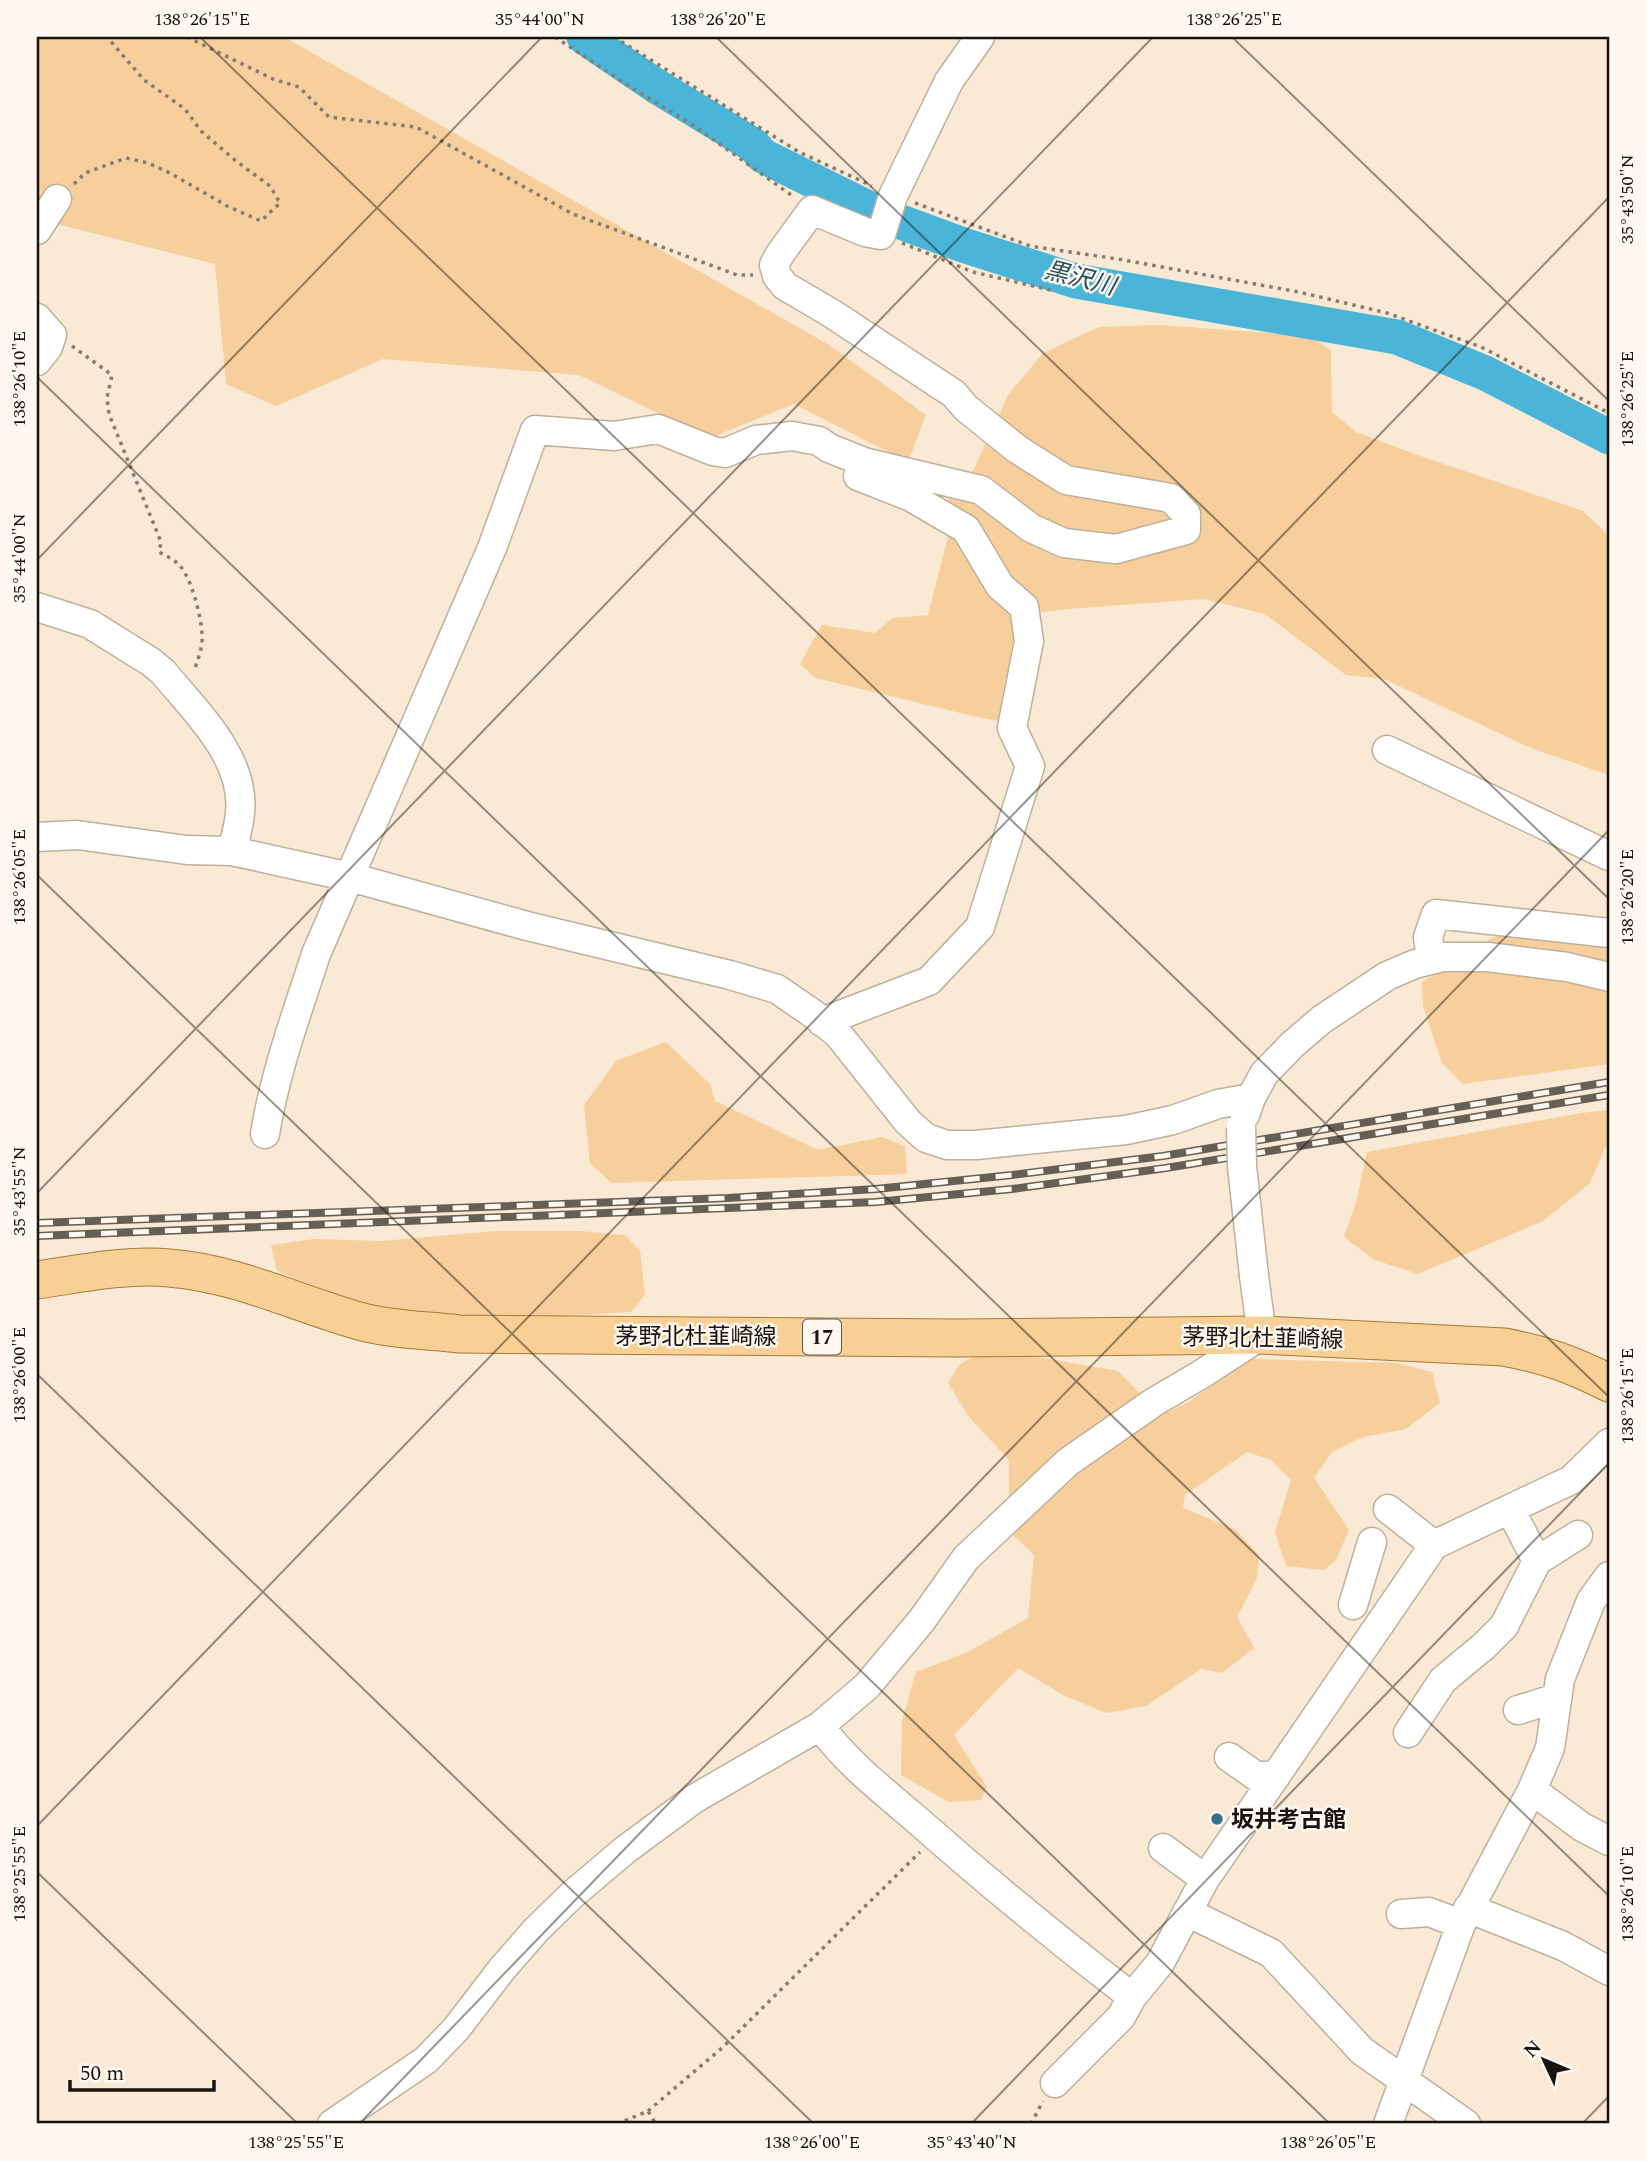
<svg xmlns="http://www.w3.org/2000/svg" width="1646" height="2161" font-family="Spectral,'Noto Sans JP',serif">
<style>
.green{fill:#f7cf9c}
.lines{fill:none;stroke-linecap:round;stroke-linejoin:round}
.river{stroke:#4bb4d9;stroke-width:35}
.minor-casing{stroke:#bfb09c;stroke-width:31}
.major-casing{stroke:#a77a38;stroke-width:39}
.path{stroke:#887e70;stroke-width:3.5;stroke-dasharray:3.5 5;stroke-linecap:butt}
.minor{stroke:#fff;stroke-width:28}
.major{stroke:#f8d095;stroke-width:37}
.rail-casing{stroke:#685f54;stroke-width:8}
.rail{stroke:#fef8f0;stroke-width:5;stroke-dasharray:16;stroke-linecap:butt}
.minor-bridge-casing{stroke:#bfb09c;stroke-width:31;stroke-linecap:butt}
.minor-bridge{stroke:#fff;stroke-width:28}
.ticks{fill:none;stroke:#18130c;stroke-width:2;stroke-opacity:0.45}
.poi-dot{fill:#357289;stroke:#fef8f0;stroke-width:2.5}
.labels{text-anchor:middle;stroke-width:5;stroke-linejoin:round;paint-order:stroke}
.shield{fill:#fef8f0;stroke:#5d5850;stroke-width:2}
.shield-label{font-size:21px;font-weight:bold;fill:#18130c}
.street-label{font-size:23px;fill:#18130c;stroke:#fef8f0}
.poi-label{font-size:23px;font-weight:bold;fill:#18130c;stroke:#fef8f0;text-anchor:start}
.water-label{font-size:24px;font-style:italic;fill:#214e5e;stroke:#fef8f0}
.neatline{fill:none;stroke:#18130c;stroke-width:2.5}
.ticks-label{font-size:18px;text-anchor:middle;fill:#18130c}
</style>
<rect width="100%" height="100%" fill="#f9e9d5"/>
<path class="green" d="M37 37H284L826 343 926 415 908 462 794 404 710 438 579 375 383 359 276 406 226 384 215 264 37 219Z
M1159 325 1311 336 1331 351 1332 412 1356 432 1423 457 1583 511 1609 536V775L1531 748 1384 679 1346 675 1265 614 1204 599 1068 609 1028 614 1018 680 998 721 977 717 816 678 800 664 822 625 875 633 893 618 928 615 951 525 940 510 974 469 1008 395 1043 353 1099 327Z
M1526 920 1609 923V1064L1463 1084 1442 1063 1423 1006 1422 982 1478 946Z
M666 1042 710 1084 715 1101 818 1150 882 1137 905 1146 907 1174 611 1183 590 1163 584 1105 616 1061Z
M1609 1110V1147L1605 1148 1590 1183 1543 1221 1418 1274 1375 1260 1344 1237 1356 1203 1367 1152 1581 1113Z
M495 1231H580L625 1235 640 1250 645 1295 631 1312 565 1316 433 1315 353 1301 277 1271 271 1245 314 1239 382 1241Z
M980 1353H1015L1118 1371 1141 1394 1168 1412 1188 1402 1252 1359 1396 1363 1432 1372 1440 1403 1406 1429 1363 1437 1332 1452 1314 1478 1349 1530 1336 1560 1324 1570 1286 1566 1275 1532 1291 1480 1271 1460 1247 1452 1185 1495 1183 1508 1235 1529 1259 1556 1257 1578 1237 1617 1254 1648 1222 1673 1201 1669 1146 1706 1106 1713 1065 1696 1018 1668 954 1735 987 1787 981 1800 949 1802 901 1775 902 1721 916 1672 968 1652 1028 1618 1034 1555 1009 1531V1460L969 1417 948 1383 960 1364Z"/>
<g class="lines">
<path class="river" d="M584 37 656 86 753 145 763 156 882 215 963 245 1076 281 1397 337 1485 373 1609 437"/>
<defs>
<path id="minor" d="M37 230 57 199
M37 318 52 335 48 347 37 361
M37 607 90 624 151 662 163 672C195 711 246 758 240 813 239 826 235 839 232 851
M1387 750 1609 856
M37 837 77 835 187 850 232 851 350 877 527 926 730 975 777 989 812 1013 838 1034 908 1122 926 1138 947 1145H976L1126 1130 1173 1120 1218 1104 1251 1098
M1431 960 1428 937 1436 914 1609 933
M822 1022 929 981 980 927 1030 766 1012 728 1029 641 1024 607 1000 586 966 529 911 497 858 476
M1245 1115 1251 1098 1264 1074 1292 1045 1321 1020 1387 976 1415 964 1443 957H1488L1567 967 1609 977
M265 1134C275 1072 297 1013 316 954L492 548 535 430 614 436 658 429 713 451 725 453 756 440 792 436 819 441 829 448 864 462 981 490 1031 528 1064 543 1116 549 1186 530V514L1171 498 1066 480 1017 449 966 408 954 394 831 313 785 286 777 276 774 265 780 254 812 210 865 232 881 235 893 196 949 81 980 37
M1388 1509 1434 1545
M1510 1509 1537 1561
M1353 1605 1372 1542
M1518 1710 1557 1698
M820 1726C846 1762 882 1790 916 1819 986 1881 1058 1940 1132 1997L1160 1963 1205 1879 1434 1545 1571 1480 1609 1443
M1408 1733 1443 1680 1484 1646 1504 1626 1537 1561 1578 1535
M1229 1757 1256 1776H1276
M1532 1790 1582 1827 1609 1841
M1163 1848 1205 1879
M1468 1908 1563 1946 1609 1971
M1187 1912 1271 1953 1362 2051 1466 2124
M1401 1914 1429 1912 1461 1924
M1055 2083 1121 2017 1132 1997
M332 2124 426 2060 456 2029 502 1969 536 1930 573 1894 625 1850 694 1799 820 1726 867 1686 922 1620 966 1558 1068 1462 1154 1402 1200 1375 1262 1335 1254 1276
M1388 2124 1461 1924 1532 1790 1550 1748 1560 1679 1591 1601 1609 1576"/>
<path id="major" d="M37 1280C80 1274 125 1264 169 1268 235 1273 296 1303 359 1321 391 1330 426 1330 459 1334L954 1338 1262 1335 1504 1347C1546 1355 1571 1364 1609 1383"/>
</defs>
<use href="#minor" class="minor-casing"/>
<use href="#major" class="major-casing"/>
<path class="path" d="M187 37 273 79 299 87 329 117 416 127 573 214 737 275H753
M555 37 632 88 690 123 794 197
M614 37 799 152 872 186
M74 184 85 173 126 158 148 163 170 173 227 206 261 221 280 203 270 186 236 161 201 131 185 109 144 80 107 37
M915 203 1030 246 1118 259 1299 292 1387 313 1481 347 1609 413
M902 243 973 272 1055 291
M72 346 112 375 107 398 109 414 161 542 159 552C167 556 175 560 181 567 192 581 201 616 202 634 203 647 198 659 194 671
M648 2111 723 2047 920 1852
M617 2124 648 2111 656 2124
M1031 2124 1043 2101"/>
<use href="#minor" class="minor"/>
<use href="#major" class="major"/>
<defs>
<path id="rail" d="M37 1223 728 1198 876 1189 1012 1175 1163 1156 1609 1082
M37 1236 876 1202 1012 1189 1166 1168 1609 1095"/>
</defs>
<use href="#rail" class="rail-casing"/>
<use href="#rail" class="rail"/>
<defs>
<path id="minor-bridge" d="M1241 1127 1242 1166 1254 1276"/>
</defs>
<use href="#minor-bridge" class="minor-bridge-casing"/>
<use href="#minor-bridge" class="minor-bridge"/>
</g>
<path class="ticks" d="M200 37 1609 1397M716 37 1609 899M1232 37 1609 401M37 377 1609 1896M37 560 542 37M37 875 1330 2124M37 1193 1153 37M37 1374 814 2124M37 1826 1609 197M37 1872 298 2124M359 2124 1609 830M971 2124 1609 1463M1582 2124 1609 2096"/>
<circle class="poi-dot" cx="1217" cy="1819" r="7"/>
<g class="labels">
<rect class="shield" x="803" y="1319.5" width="38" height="35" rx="5"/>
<g class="shield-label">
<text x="822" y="1344">17</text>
</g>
<g class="street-label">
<text x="696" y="1344">茅野北杜韮崎線</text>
<text transform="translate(1263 1338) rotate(1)" y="8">茅野北杜韮崎線</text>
</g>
<g class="poi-label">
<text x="1231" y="1827">坂井考古館</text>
</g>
<g class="water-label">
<text transform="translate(1080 278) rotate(14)" y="8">黒沢川</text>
</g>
</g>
<rect width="1646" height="2161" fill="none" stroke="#fef8f0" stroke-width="77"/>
<g transform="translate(1544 2060) rotate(314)" stroke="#fef8f0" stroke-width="5" paint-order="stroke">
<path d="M0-5L12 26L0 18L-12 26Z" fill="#18130c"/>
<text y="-10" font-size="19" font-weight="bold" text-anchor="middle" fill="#18130c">N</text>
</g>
<path d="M70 2080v10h144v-10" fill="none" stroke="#18130c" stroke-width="3.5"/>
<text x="80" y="2080" font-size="21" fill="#18130c" stroke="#fef8f0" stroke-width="5" paint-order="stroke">50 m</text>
<rect x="38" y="38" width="1570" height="2084" class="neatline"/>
<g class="ticks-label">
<text x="202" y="25">138°26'15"E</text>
<text x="540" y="25">35°44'00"N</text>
<text x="718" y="25">138°26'20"E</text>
<text x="1234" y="25">138°26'25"E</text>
<text transform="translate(1627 199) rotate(-90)" y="6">35°43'50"N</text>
<text transform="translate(19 379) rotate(-90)" y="6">138°26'10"E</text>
<text transform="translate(1627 399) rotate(-90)" y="6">138°26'25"E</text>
<text transform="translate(19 558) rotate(-90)" y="6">35°44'00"N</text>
<text transform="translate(19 877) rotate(-90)" y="6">138°26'05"E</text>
<text transform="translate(1627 897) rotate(-90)" y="6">138°26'20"E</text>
<text transform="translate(19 1191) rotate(-90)" y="6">35°43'55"N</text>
<text transform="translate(19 1375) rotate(-90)" y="6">138°26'00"E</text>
<text transform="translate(1627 1396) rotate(-90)" y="6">138°26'15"E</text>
<text transform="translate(19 1874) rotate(-90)" y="6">138°25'55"E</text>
<text transform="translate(1627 1894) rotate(-90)" y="6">138°26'10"E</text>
<text x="296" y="2148">138°25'55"E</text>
<text x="812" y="2148">138°26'00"E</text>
<text x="972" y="2148">35°43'40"N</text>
<text x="1328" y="2148">138°26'05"E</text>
</g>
</svg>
